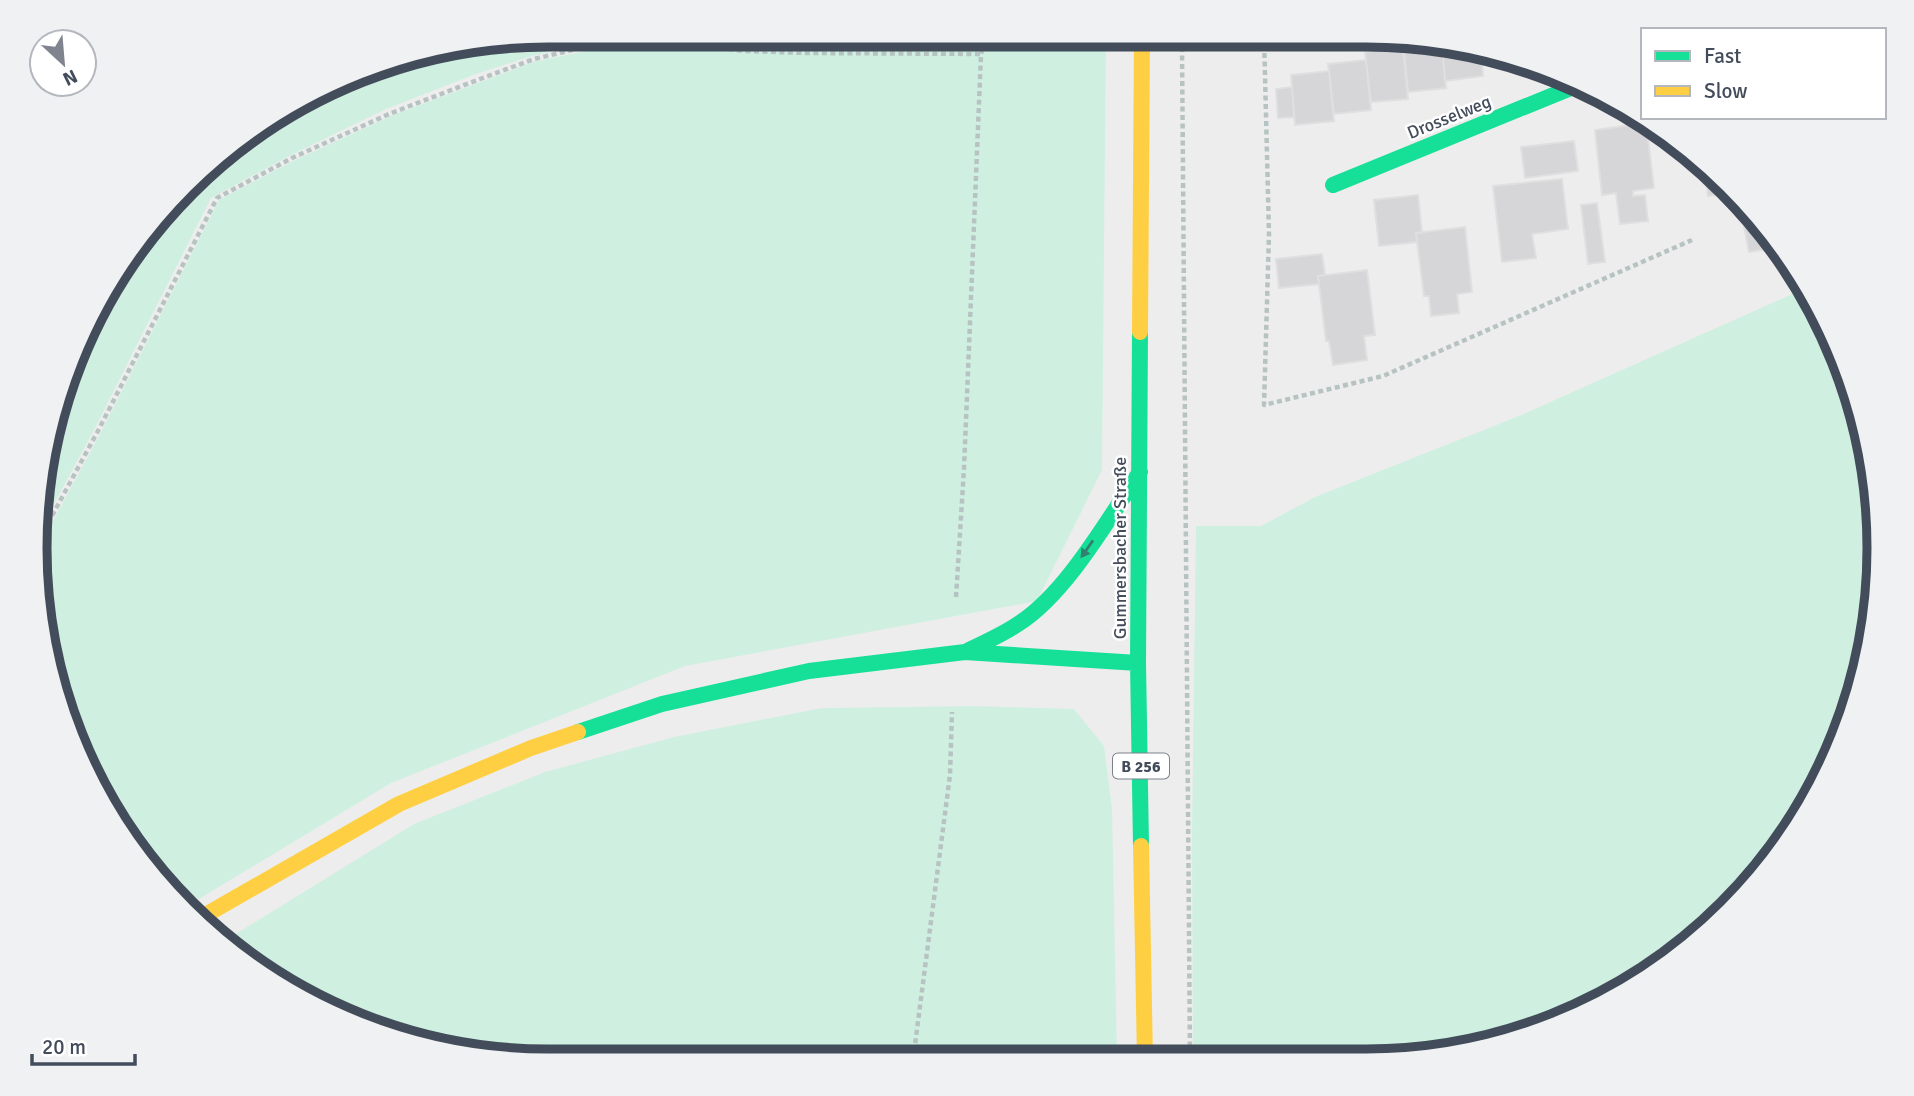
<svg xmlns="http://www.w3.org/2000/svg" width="1914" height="1096" font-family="Signika,sans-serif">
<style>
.green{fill:#cff0e0}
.building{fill:#d6d6d9;stroke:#dfdfe0;stroke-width:2}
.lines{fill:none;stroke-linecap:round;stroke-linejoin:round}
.path{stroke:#b6c3c2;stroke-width:4.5;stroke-dasharray:5 3.5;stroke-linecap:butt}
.fast{stroke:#16e098;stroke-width:16}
.slow{stroke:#ffcf43;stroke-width:16}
.oneway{fill:#338070}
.labels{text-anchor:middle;stroke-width:5;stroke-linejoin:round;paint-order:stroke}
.shield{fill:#fff;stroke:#7b828c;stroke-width:2}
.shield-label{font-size:16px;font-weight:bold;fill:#434c5b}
.street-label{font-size:18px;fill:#434c5b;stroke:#fff}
.rim{fill:none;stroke:#434c5b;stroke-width:9}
</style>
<rect width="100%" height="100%" fill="#eeeded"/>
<path class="green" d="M548 35 1106 36 1102 470 1037 601 685 666 391 783 189 905 141 861 62 713 36 581 39 547 101 432 219 200 293 161 391 116 533 62 595 49V41L532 56 476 74 386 109 291 155 211 198 94 430 42 526 53 415 122 263 236 141 383 62Z
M1806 288 1840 351 1869 448 1879 548 1869 648 1840 744 1793 833 1728 911 1623 992 1531 1034 1400 1060H1193L1192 834 1196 526H1261L1315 497 1519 416Z
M976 706 1074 709 1104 746 1112 808 1117 1060H514L383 1034 263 975 226 940 414 824 545 772 674 737 822 708Z"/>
<path class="building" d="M1415 39 1442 44 1446 88 1408 92 1403 40Z
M1442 44 1481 52 1483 76 1445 81Z
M1403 48 1408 99 1371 102 1365 52Z
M1366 60 1371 110 1334 114 1328 64Z
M1329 71 1334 121 1295 125 1291 75Z
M1292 87 1294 117 1278 118 1276 89Z
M1646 123 1654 188 1633 191V196L1645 195 1648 221 1620 224 1616 193 1602 195 1595 130Z
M1574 141 1578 171 1525 178 1521 147Z
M1704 165 1728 185 1735 193 1708 196Z
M1562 179 1568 229 1532 234 1536 258 1502 262 1493 186Z
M1418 195 1422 233H1416L1417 242 1379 246 1374 200Z
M1597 203 1605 262 1588 264 1581 205Z
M1749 210 1778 246 1779 247 1749 252 1741 211Z
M1465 227 1472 292 1457 294 1459 313 1431 316 1429 296H1424L1416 233Z
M1322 254 1325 275 1318 276 1319 284 1279 288 1276 259Z
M1367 270 1375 335 1364 336 1367 360 1333 365 1329 341H1326L1318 276Z"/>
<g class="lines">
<path class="path" d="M1264 36 1269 234 1264 405 1383 376 1692 240
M1182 47 1190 1060
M40 538 99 429 217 198 292 158 389 114 480 79 534 59 598 44H683L744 51 806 53 981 54
M956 597 964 469 981 54 986 36
M913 1060 950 775 952 712"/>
<path class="fast" d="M1333 185 1578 85
M1140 332 1138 663 1141 846
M965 652C983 643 1002 635 1018 624 1066 594 1108 519 1140 472
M578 732 662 704 809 671 965 652 1138 663"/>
<path class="slow" d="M1140 332 1142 36
M1141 846 1145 1060
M202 917 399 804 531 748 578 732"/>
</g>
<defs><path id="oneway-solid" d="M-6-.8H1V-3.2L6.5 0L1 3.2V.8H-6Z" transform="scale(1.75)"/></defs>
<use class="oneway" href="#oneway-solid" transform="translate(1087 549) rotate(125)"/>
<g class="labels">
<rect class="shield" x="1113" y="753.5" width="56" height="25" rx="5"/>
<g class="shield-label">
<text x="1141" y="772">B 256</text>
</g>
<g class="street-label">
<text transform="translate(1449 117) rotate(-22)" y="6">Drosselweg</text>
<text transform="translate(1120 548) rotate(-90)" y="6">Gummersbacher Straße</text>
</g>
</g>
<path d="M0 0H1914V1096H0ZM548 47H1366A501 501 0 0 1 1867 548V548A501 501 0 0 1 1366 1049H548A501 501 0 0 1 47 548V548A501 501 0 0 1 548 47Z" fill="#f0f1f2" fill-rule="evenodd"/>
<path class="rim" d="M548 47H1366A501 501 0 0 1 1867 548V548A501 501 0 0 1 1366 1049H548A501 501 0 0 1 47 548V548A501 501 0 0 1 548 47Z"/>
<rect x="1641" y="28" width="245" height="91" fill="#ffffff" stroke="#b4b7bd" stroke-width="2"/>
<rect x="1655" y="51" width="35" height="10" fill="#16e098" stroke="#b4b7bd" stroke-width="2"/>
<text x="1704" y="63" font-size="21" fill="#434c5b">Fast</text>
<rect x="1655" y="86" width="35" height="10" fill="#ffcf43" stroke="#b4b7bd" stroke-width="2"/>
<text x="1704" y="98" font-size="21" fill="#434c5b">Slow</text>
<g transform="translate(63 63) rotate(154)"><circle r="33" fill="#ffffff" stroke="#b4b7bd" stroke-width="2"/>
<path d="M0-5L12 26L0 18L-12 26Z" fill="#7f848e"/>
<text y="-10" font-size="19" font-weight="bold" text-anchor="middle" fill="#434c5b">N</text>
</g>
<path d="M32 1054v10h103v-10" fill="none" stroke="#434c5b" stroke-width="3.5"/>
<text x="42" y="1054" font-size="21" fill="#434c5b" stroke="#ffffff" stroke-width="5" paint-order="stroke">20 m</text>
</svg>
